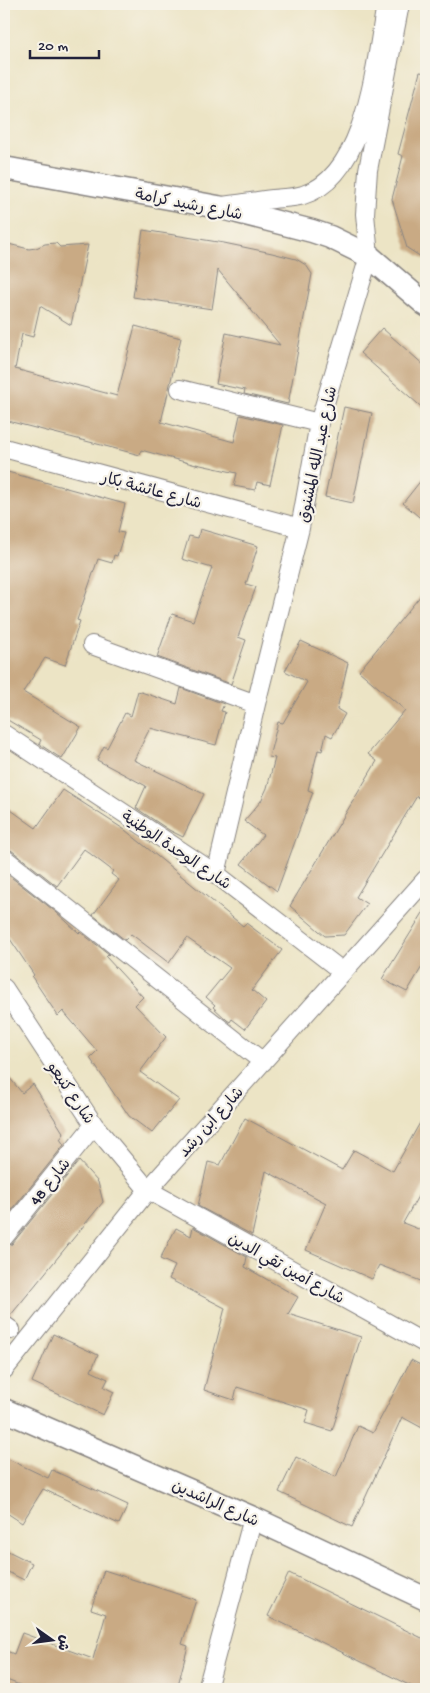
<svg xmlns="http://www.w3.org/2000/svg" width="430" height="1693" font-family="'Gochi Hand','Playpen Sans Arabic',sans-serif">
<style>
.building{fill:#c9aa84}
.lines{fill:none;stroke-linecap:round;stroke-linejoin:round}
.minor-casing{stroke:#878380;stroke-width:20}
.tertiary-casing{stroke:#878380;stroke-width:25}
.minor{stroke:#fff;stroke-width:18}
.tertiary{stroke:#fff;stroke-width:22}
.labels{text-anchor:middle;stroke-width:4.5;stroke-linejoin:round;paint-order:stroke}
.street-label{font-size:16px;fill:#22223b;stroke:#f7f3e8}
</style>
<rect width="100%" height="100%" fill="#f7f3e8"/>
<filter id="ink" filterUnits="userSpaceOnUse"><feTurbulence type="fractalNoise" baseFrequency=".02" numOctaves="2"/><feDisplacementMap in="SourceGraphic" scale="10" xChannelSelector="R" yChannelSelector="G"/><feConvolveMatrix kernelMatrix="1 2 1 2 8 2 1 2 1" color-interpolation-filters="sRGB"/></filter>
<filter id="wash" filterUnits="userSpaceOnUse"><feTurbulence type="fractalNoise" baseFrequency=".0096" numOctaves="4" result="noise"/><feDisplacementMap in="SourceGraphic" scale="20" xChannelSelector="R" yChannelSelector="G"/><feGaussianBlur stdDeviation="1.12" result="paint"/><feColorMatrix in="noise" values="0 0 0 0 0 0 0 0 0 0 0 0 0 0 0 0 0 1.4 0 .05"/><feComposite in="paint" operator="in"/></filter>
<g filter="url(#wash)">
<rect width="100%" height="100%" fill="#ece4c5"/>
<g id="blocks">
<path class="building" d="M420 72 426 73V260L407 248 392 199 403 156 398 154Z
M143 230 224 243 272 253 296 259 306 265 312 274 288 404 244 394 245 390 216 384 226 333 280 345 218 270 212 309 133 297Z
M4 243 29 249 36 248 45 244 56 243 60 247 88 245 71 325 40 306 33 337 22 334 15 369 117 396 135 326 181 338 161 422 234 442 240 415 283 425 270 485 257 482 255 490 234 486 237 473 196 464V465L141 450 140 455 4 420Z
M382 328 426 367V411L360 353Z
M344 407 372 413 353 503 325 497Z
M4 471 125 504 118 532 124 533 117 556 114 555 112 563 98 559 77 620 80 621 65 665 45 658 23 692 81 727 62 759 39 744 41 740 6 719 4 724Z
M426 474V523L403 503Z
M200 529 258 546 246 584 256 587 238 637 246 640 231 684 157 657 172 614 193 621 212 568 182 559 189 536 198 538Z
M426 589V804L417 796 356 897 367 904 344 935 325 936 290 906 377 761 368 754 405 710 359 671Z
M301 641 348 663 337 709 345 714 332 737 326 734 322 751 318 750 308 790 313 792 277 891 241 864 263 835 244 821 261 801 267 788 275 758 269 757 278 722 283 723 307 682 285 671Z
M181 688 224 704 221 711 225 712 216 745 150 728 134 760 204 794 183 837 169 830 136 808 146 786 97 760 104 746 107 748 125 713 131 716 138 691 177 704Z
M63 790 125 830 243 926 246 923 282 950 252 990 266 1002 245 1029 232 1019 230 1022 227 1020 213 1007 215 1005 206 997 230 968 187 938 169 963 131 934 125 940 93 915 119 880 111 874 113 871 84 849 57 886 11 850 4 848V805L36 828Z
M7 874 56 912 79 933 80 932 109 954 106 957 143 997 135 1005 166 1037 140 1072 179 1100 152 1133 129 1116 90 1058 97 1051 63 1011 58 1016 32 977 34 975 4 930V875Z
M426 908V960L407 992 382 979Z
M4 1071 22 1093 33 1084 64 1134 60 1139 64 1145 4 1220Z
M426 1112V1182L403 1223 426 1232V1283L379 1265 372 1279 306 1250 326 1203 266 1171 252 1235 198 1206 208 1162 220 1165 245 1118 342 1170 354 1150 393 1171Z
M79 1161 98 1182 103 1202 10 1316 4 1315V1247L12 1244Z
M193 1227 247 1257 245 1267 298 1297 288 1314 361 1337 332 1431 305 1423 309 1410 237 1387 234 1400 204 1390 225 1308 169 1279 175 1266 160 1259 176 1228 191 1236Z
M53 1334 98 1355 91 1371 108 1379 104 1387 114 1392 103 1415 32 1382Z
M411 1360 426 1368V1430L402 1417 352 1527 279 1492 296 1457 336 1477 358 1426 373 1433Z
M4 1457 48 1478 52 1470 128 1505 119 1524 43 1489 22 1523 4 1511Z
M4 1549 32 1563 24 1580 4 1570Z
M104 1570 196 1600 182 1644 188 1646 177 1689H30L4 1679V1650L14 1654 22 1633 93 1659 106 1614 91 1609Z
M289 1573 426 1640V1689H417L268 1616Z"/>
</g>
</g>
<g filter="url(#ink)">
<use href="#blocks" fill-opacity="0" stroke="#878380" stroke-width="1"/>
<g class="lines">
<defs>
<path id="minor" d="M223 206C240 204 256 201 273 199 282 198 294 198 303 195 367 176 376 59 386 4
M180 389 319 423
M4 448 300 528
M92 645 256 704
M4 734 216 874 343 972
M4 858 263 1062
M216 874 256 704 300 528 319 423 369 256 365 214 368 170 400 4
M4 988 94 1125 148 1190 426 1344
M4 1237 94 1125
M4 1325 11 1330
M4 1370 148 1190 426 879
M207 1689 253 1518"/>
<path id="tertiary" d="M4 168 218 207 312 231 330 237 369 256 426 305
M4 1410 253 1518 426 1599"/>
</defs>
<use href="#minor" class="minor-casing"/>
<use href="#tertiary" class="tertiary-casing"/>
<use href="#minor" class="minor"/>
<use href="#tertiary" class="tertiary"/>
</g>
</g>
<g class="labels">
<g class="street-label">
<text transform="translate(189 203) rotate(11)" y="6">شارع رشيد كرامة</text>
<text transform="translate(316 454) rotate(-78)" y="6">شارع عبد الله المشنوق</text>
<text transform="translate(152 489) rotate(15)" y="6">شارع عائشة بكار</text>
<text transform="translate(177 849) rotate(34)" y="6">شارع الوحدة الوطنية</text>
<text transform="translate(72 1092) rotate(56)" y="6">شارع كنيعو</text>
<text transform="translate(210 1121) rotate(-48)" y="6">شارع ابن رشد</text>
<text transform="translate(49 1181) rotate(-51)" y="6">شارع 48</text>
<text transform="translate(287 1267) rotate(29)" y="6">شارع أمين تقي الدين</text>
<text transform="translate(216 1502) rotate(24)" y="6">شارع الراشدين</text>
</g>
</g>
<rect width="430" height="1693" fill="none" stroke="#f7f3e8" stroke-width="20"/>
<g transform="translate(52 1640) rotate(104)" stroke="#f7f3e8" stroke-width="4" paint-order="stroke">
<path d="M0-4L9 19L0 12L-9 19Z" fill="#22223b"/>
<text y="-8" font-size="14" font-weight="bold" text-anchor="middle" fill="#22223b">ش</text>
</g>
<path d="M30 50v8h69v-8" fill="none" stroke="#22223b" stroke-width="2.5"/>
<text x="38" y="50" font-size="15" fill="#22223b" stroke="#f7f3e8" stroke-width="4" paint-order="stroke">20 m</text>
</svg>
